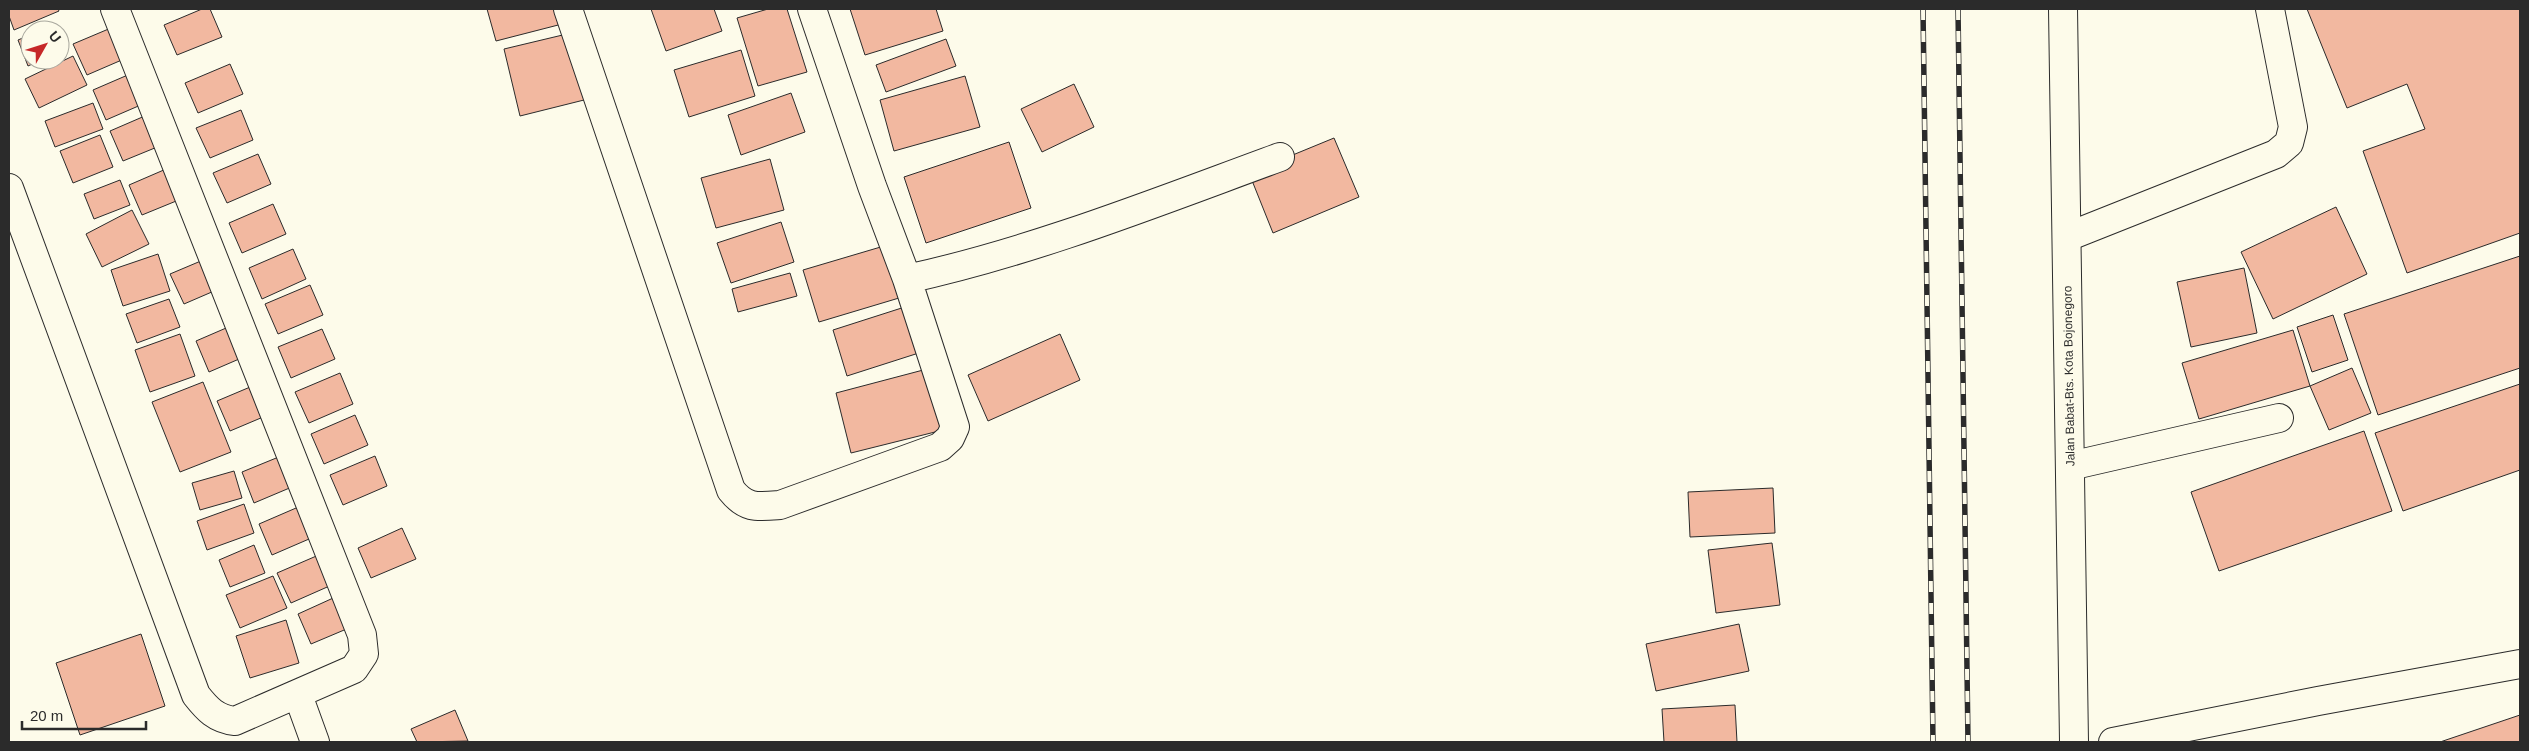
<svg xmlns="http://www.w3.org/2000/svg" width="2529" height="751" font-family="Arial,sans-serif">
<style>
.building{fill:#f2b8a0;stroke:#2b2b2b}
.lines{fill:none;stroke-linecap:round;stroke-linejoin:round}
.minor-casing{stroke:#2b2b2b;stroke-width:30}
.highway-casing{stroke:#2b2b2b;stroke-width:30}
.minor{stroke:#fdfbea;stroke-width:28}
.highway{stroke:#fdfbea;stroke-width:28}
.rail-casing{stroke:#2b2b2b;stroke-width:5.5}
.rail{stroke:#fdfbea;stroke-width:4;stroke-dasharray:11;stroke-linecap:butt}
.labels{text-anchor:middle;stroke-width:4;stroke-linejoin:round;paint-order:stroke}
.street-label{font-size:12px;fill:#2b2b2b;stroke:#fdfbea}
</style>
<rect width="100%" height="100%" fill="#fdfbea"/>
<path class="building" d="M9 9H58L59 11 14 30 9 16Z
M202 9H210L222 37 177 55 164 25Z
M487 9H562L566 23 496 41Z
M651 9H714L722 31 666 51Z
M768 9H787L807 72 758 86 737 18Z
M850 9H936L943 31 865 55Z
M2307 9H2520V233L2407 273 2363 151 2425 129 2407 84 2347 108Z
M118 25 131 56 87 75 73 44Z
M571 33 588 99 520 116 504 49Z
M30 35V60H41L28 66 18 40Z
M946 39 956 66 886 92 876 65Z
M741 50 755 96 689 117 674 70Z
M73 56 87 85 39 108 25 79Z
M230 64 243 94 198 113 185 83Z
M137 71 150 101 106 120 93 90Z
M965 76 980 127 894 151 880 100Z
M1074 84 1094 127 1042 152 1021 109Z
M791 93 805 132 741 155 728 115Z
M93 103 103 129 55 147 45 121Z
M241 110 253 140 210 158 196 128Z
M154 112 167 143 123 161 110 131Z
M100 135 113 167 73 183 60 151Z
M1334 138 1359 197 1273 233 1249 173Z
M1009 142 1031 208 926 243 904 177Z
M258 154 271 184 227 203 213 173Z
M770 159 784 210 716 228 701 178Z
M173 166 186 197 142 215 129 185Z
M120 180 130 205 94 219 84 194Z
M273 204 286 234 242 253 229 223Z
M2336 207 2367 274 2273 319 2241 252Z
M132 210 149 244 102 267 86 234Z
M781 222 794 262 731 283 717 243Z
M884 246 899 298 819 322 803 270Z
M293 249 306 279 262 299 249 268Z
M158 254 170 291 123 306 111 270Z
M215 255 228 285 184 304 170 274Z
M2520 256V368L2378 415 2344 314Z
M2244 268 2257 333 2191 347 2177 282Z
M790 273 797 296 738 312 732 289Z
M310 285 323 315 278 334 265 304Z
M169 299 180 327 137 343 126 314Z
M911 305 925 351 847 376 833 330Z
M2333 315 2348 360 2312 372 2297 327Z
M240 322 253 353 209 372 196 341Z
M322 329 335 359 291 378 278 347Z
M2293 330 2310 386 2199 419 2182 363Z
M180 334 195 376 150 392 135 350Z
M1060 334 1080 380 988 421 968 375Z
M2352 368 2371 413 2329 430 2310 386Z
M927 369 943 430 851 453 836 393Z
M340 373 353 404 309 423 295 392Z
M203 382 231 452 180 472 152 402Z
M262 382 275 412 230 431 217 401Z
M2520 384V470L2403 511 2375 433Z
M355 415 368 445 324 464 311 434Z
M2364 431 2392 511 2219 571 2191 492Z
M286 454 299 484 254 503 242 472Z
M375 456 387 486 343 505 330 475Z
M234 471 242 498 200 510 192 483Z
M1773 488 1775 533 1690 537 1688 492Z
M244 504 254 533 207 550 197 521Z
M303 505 316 536 272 555 259 524Z
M402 528 416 559 371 578 358 548Z
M1772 543 1780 605 1716 613 1708 550Z
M254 545 265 573 230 587 219 560Z
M321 554 334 584 291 603 277 573Z
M273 576 287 608 240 628 226 595Z
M342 594 356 625 311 644 298 614Z
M286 620 299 663 250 678 236 636Z
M1739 624 1749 671 1656 691 1646 644Z
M141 634 165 706 80 735 56 663Z
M1735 705 1737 742H1664L1662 709Z
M455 710 468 741 417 742 411 729Z
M2520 715V742H2440Z"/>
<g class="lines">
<defs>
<path id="minor" d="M568 9 731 490C746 509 757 507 780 505L940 447 950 438 955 427 907 279 872 186 812 9
M9 188 196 695C207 709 216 719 235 721L354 669 364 654 362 635 115 9
M2067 237 2276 154 2289 143 2293 127 2270 9
M907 279C1035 251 1157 202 1280 157
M2070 466 2279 418
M298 695 315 742
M2113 742 2318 701 2520 664"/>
<path id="highway" d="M2063 9 2074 742"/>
</defs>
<use href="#minor" class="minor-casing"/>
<use href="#highway" class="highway-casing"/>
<use href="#minor" class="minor"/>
<use href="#highway" class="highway"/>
<defs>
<path id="rail" d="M1923 9 1933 742
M1958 9 1968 742"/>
</defs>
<use href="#rail" class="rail-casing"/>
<use href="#rail" class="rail"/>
</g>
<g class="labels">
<g class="street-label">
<text transform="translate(2069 376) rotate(-91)" y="4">Jalan Babat-Bts. Kota Bojonegoro</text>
</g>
</g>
<rect width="2529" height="751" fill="none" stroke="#2b2b2b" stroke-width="20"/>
<g transform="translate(45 45) rotate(51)"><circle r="24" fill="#fdfbea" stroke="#a9a89e"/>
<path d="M0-4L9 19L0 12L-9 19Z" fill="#c62828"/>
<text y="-8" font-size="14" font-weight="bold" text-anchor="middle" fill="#2b2b2b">U</text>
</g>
<path d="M22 721v8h124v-8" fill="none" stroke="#2b2b2b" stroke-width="2.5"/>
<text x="30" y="721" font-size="15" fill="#2b2b2b" stroke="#fdfbea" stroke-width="4" paint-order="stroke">20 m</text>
</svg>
